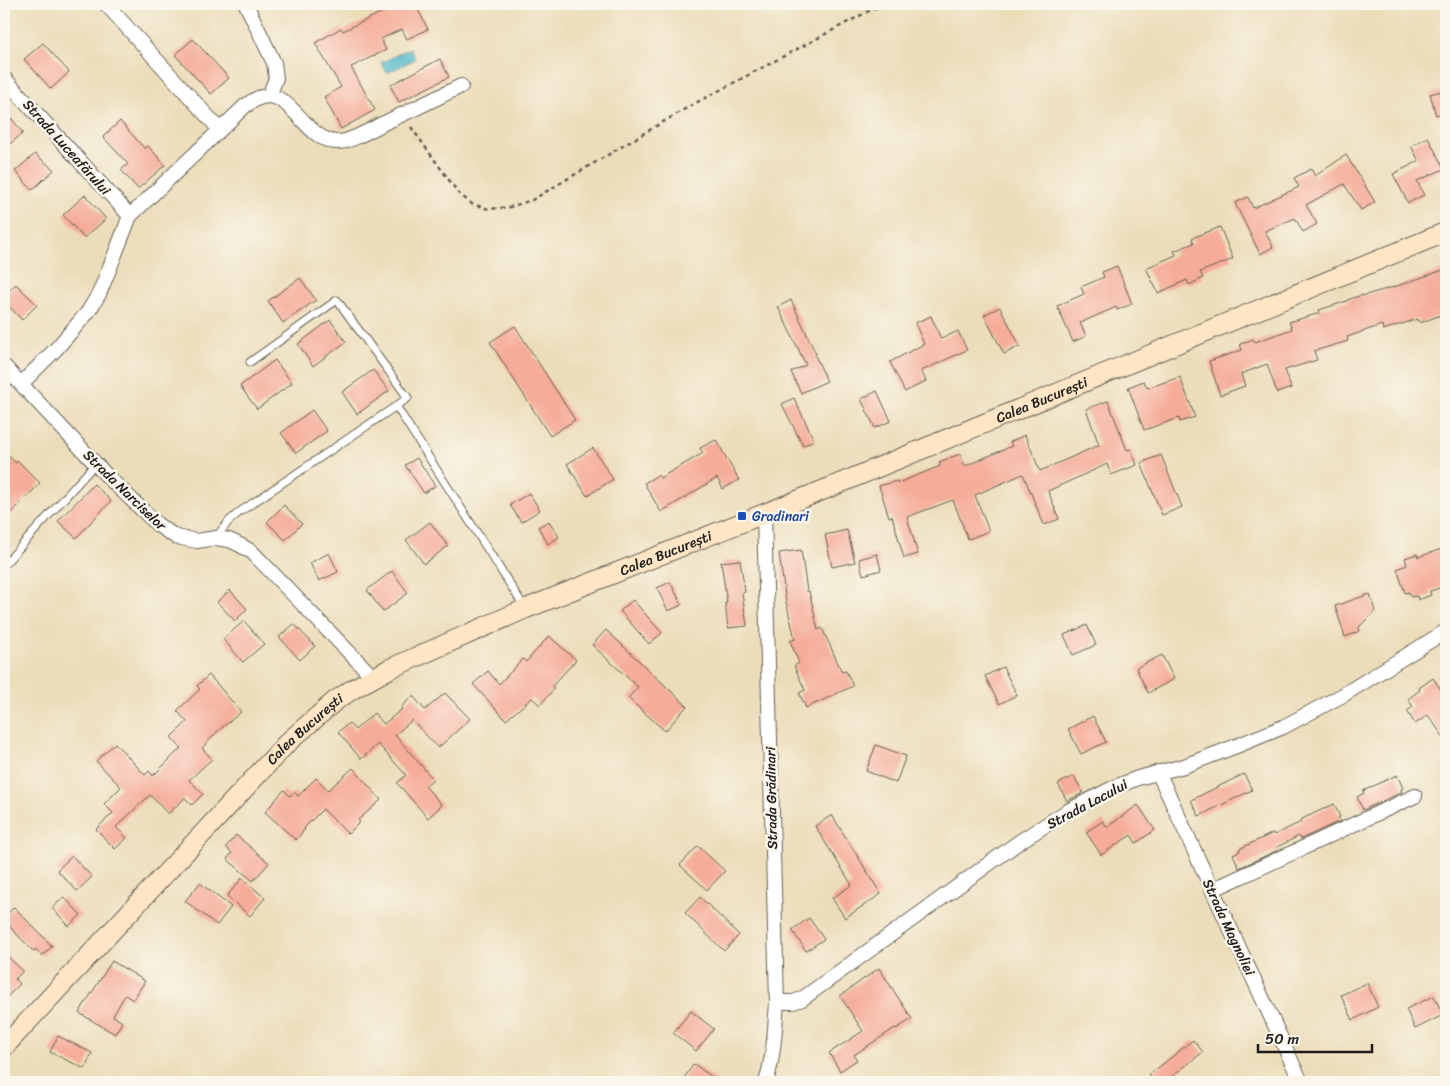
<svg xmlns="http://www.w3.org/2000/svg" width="1450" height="1086" font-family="Sriracha,sans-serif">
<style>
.water{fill:#4eb8cb;stroke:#356a74}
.building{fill:#f5ac98}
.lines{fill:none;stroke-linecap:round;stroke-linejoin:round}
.service-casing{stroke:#656053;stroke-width:9}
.minor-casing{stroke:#656053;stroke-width:16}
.secondary-casing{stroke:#656053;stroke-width:21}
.path{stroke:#656053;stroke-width:2.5;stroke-dasharray:4 4;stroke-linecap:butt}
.service{stroke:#fff;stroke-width:7}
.minor{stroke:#fff;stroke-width:14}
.secondary{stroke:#fde5c5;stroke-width:19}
.transit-dot{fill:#1a4fb4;stroke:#fbf7ec;stroke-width:2}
.labels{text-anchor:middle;stroke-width:5;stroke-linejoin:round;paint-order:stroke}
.street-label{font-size:14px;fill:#1c1c1c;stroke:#fbf7ec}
.transit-label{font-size:14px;fill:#164399;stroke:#fbf7ec;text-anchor:start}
</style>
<rect width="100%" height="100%" fill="#fbf7ec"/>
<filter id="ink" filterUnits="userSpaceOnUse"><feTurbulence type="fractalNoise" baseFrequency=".02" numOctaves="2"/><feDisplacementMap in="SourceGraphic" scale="10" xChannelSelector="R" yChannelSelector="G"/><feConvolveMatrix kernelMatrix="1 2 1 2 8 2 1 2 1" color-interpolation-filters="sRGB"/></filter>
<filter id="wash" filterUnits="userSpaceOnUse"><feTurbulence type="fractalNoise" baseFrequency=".0096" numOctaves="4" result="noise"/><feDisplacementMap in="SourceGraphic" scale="20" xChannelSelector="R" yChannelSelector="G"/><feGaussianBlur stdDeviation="1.12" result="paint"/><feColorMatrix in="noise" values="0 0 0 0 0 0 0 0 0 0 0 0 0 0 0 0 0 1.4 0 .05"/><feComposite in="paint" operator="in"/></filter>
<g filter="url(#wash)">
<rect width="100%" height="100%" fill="#ecddba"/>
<path class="water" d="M410 48 415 59 387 73 381 63Z"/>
<g id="blocks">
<path class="building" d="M399 4H415L428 29 407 39 402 29 381 39 386 50 351 67 375 110 341 129 324 97 341 87 315 43 341 28 343 31Z
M193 39 229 78 211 94 175 55Z
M43 43 69 72 51 89 24 59Z
M440 59 449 77 399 102 390 85Z
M1446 90V112L1436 115 1430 94Z
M4 109 23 133 4 149Z
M120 121 145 149 148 146 165 165 138 189 121 170 128 164 103 137Z
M1428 137 1444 169 1417 181 1424 195 1408 203 1393 174 1419 161 1411 146Z
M35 154 54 170 32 190 15 171Z
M1346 155 1375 202 1361 210 1344 184 1306 205 1317 224 1303 232 1295 218 1265 231 1273 247 1260 254 1235 203 1248 197 1253 208 1299 187 1294 178 1311 169 1315 176Z
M85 195 106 219 84 238 63 215Z
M1220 227 1233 259 1200 272 1203 278 1189 285 1187 280 1158 293 1146 268 1176 255 1174 251 1194 243 1192 238Z
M1117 266 1132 304 1117 310 1116 307 1080 323 1086 336 1073 342 1057 306 1084 294 1081 287 1104 277 1102 272Z
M1446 269V313L1420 323 1418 319 1383 330 1382 325 1347 337 1348 341 1314 351 1317 360 1285 370 1291 388 1277 393 1267 364 1241 374 1245 386 1220 395 1209 361 1242 350 1240 344 1253 339 1255 342 1292 329 1289 322 1320 313 1319 310 1347 301V300L1362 295V296L1397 286Z
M300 278 316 300 283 323 268 301Z
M16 284 37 305 22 320 4 301V295Z
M791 300 816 354 815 355 827 381 801 393 791 372 806 365 778 307Z
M1000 307 1020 346 1004 354 984 315Z
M931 316 941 339 958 331 967 350 921 371 926 381 905 392 890 362 924 344 915 323Z
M330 320 346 342 313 366 298 344Z
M515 326 575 420 550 436 490 342Z
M275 360 292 383 257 409 240 386Z
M373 370 389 391 357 414 342 392Z
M1180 377 1195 417 1180 422 1179 418 1144 430 1128 387 1144 381 1147 388Z
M877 391 891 421 875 428 861 399Z
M794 398 814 440 803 446 782 404Z
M1108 401 1127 450 1131 449 1137 465 1111 475 1107 464 1048 491 1059 519 1044 525 1023 474 975 495 989 531 968 539 953 500 907 517 918 554 904 558 892 516 889 517 879 486 897 481 898 483 940 466 939 462 960 454 965 466 1012 446 1010 442 1025 435 1040 471 1099 445 1086 409Z
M312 410 327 431 296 453 281 433Z
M716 440 739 480 723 489 717 478 661 512 644 483 658 475 660 478 703 453 700 448Z
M593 448 613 479 587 496 567 464Z
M4 452 16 463 18 461 40 483 4 521Z
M1161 455 1182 507 1162 515 1141 463Z
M417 458 435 486 424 493 405 465Z
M94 484 111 501 76 538 58 521Z
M529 493 540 510 521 522 510 505Z
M284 505 302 524 285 540 267 522Z
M549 521 559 537 548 544 538 527Z
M430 522 448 546 424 564 406 540Z
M847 530 855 562 832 567 825 535Z
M1442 549 1446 561V586L1430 591 1431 595 1418 600 1417 596 1411 597 1409 592 1405 593 1397 569 1407 565 1405 558 1417 554 1418 557Z
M801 550 807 591H809L818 630 822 628 842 672 846 671 853 686 806 708 799 693 805 690 794 666 799 663 790 641 795 639 786 602 779 553Z
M329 553 338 572 319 581 310 563Z
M877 554 881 570 863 575 859 559Z
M740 560 745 592 742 593 747 626 728 628 725 603H727L721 562Z
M392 571 408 593 383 612 367 590Z
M670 582 682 605 668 611 657 588Z
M230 590 247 609 235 621 217 602Z
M1370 594 1375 611 1359 627 1360 631 1345 637 1335 606Z
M633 600 662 633 649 644 620 611Z
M244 621 264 644 243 662 223 639Z
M294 624 315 646 300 660 279 637Z
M1087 625 1096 645 1073 655 1064 635Z
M606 630 687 706 665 731 628 698 638 687 592 645Z
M549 636 576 660 552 686 554 689 540 705 532 698 506 720 473 684 488 671 499 684 523 659 526 662Z
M1162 655 1174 679 1148 693 1136 668Z
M1003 667 1017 695 999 704 985 676Z
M209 675 241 712 219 730 202 748 212 759 189 780 203 794 192 805 185 798 168 814 150 795 116 827 127 838 115 849 96 829 113 813 104 804 121 787 96 761 115 743 145 775 149 771 153 776 181 748 171 737 187 722 177 711 200 689 197 686Z
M1433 678 1446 697V741L1428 715 1415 724 1407 711 1413 707 1408 699 1420 690 1419 688Z
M445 693 470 719 438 748 412 720 395 735 433 779 425 786 442 805 428 818 397 783 406 775 378 744 361 759 338 732 349 723 355 730 374 713 384 724 402 709 401 707 413 696 425 710Z
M1093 716 1106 742 1081 754 1068 729Z
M876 745 906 756 896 783 866 771Z
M353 768 381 800 358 820 360 822 348 834 323 809 304 828 305 829 296 840 265 812 284 790 290 796 294 792 298 796 316 778 328 790Z
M1244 774 1252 790 1199 816 1191 800Z
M1397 775 1403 788 1401 789 1402 792 1363 810 1357 797 1364 793 1363 791Z
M1074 776 1083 793 1067 801 1058 784Z
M1334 804 1340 817 1338 818 1340 821 1301 839 1299 836 1277 847 1278 850 1239 868 1233 854 1240 851 1239 849 1273 833 1274 835 1301 822 1300 820Z
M1138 805 1155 830 1136 843 1131 835 1101 855 1086 832 1103 821 1107 827Z
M832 815 881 894 845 918 832 898 852 885 815 826Z
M236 835 269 863 253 881 227 859 232 853 226 847Z
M698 846 725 871 707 890 680 865Z
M72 856 92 877 77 891 57 870Z
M242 878 265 898 250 916 227 896Z
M200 883 231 907 217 925 185 901Z
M64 897 81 915 69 926 52 908Z
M700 897 739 935 724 951 685 913Z
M14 907 52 946 42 956 36 949 33 951 4 921V918Z
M809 918 824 939 806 951 792 930Z
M4 953 23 971 15 979 20 984 4 1000Z
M112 961 145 981 133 1000 125 995 113 1016 122 1022 115 1034 79 1013Z
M879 968 912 1019 896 1029 895 1028 854 1055 857 1060 840 1071 829 1053 863 1031 840 996Z
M1367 983 1378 1007 1353 1020 1341 995Z
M1434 996 1443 1015 1415 1029 1406 1009Z
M691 1011 714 1029 696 1051 673 1033Z
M58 1036 92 1053 85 1069 50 1052Z
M1193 1040 1203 1052 1165 1082H1155L1149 1075Z
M694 1064 719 1082H681Z"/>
</g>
</g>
<g filter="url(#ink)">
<use href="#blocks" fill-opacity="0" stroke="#656053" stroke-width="1"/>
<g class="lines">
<defs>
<path id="service" d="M396 406 525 608
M216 537 230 520 241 511 408 398 337 300 250 362
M4 565 96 463"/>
<path id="minor" d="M106 4 220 130
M246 4 274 63 276 78 269 96
M4 78 130 216
M4 366 108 477 158 525 176 537 197 541 216 538 229 540 240 545 252 552 373 677
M21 384 56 349 88 312 99 294 110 267 130 216 245 106C250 103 256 98 262 97 291 89 304 139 336 142 349 143 370 130 382 124 408 112 435 99 461 86
M764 513 777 1002C775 1029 774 1056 766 1082
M1158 772 1301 1082
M1212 890 1415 796
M777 1002H793L802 999 1019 842 1066 812 1115 787 1138 778 1184 766 1239 745 1283 727 1343 695 1446 631"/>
<g id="secondary">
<path id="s1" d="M4 1047 287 743 335 701 353 689 389 669 525 609 831 487 1446 232"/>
</g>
</defs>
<use href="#service" class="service-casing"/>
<use href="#minor" class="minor-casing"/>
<use href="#secondary" class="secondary-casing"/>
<path class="path" d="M411 127 459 194 472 204 489 209 510 207 532 200 690 106 882 4"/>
<use href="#service" class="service"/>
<use href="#minor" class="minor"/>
<use href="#secondary" class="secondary"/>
</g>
</g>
<rect class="transit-dot" x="737" y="511" width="10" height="10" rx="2.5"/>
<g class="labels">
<g class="street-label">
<text transform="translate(67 147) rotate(48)" y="5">Strada Luceafărului</text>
<text dy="5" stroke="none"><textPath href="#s1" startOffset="1248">Calea București</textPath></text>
<text transform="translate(125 490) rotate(44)" y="5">Strada Narciselor</text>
<text dy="5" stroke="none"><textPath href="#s1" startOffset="842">Calea București</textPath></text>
<text dy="5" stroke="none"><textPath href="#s1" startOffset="438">Calea București</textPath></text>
<text transform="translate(771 798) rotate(-91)" y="5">Strada Grădinari</text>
<text transform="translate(1087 804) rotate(-28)" y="5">Strada Lacului</text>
<text transform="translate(1229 927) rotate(65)" y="5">Strada Magnoliei</text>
</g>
<g class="transit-label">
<text x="752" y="521">Gradinari</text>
</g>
</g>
<rect width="1450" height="1086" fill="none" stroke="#fbf7ec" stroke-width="20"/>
<path d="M1258 1044v8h114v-8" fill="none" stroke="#1c1c1c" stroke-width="2.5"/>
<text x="1265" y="1044" font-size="15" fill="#1c1c1c" stroke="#fbf7ec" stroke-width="4" paint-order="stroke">50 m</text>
</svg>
